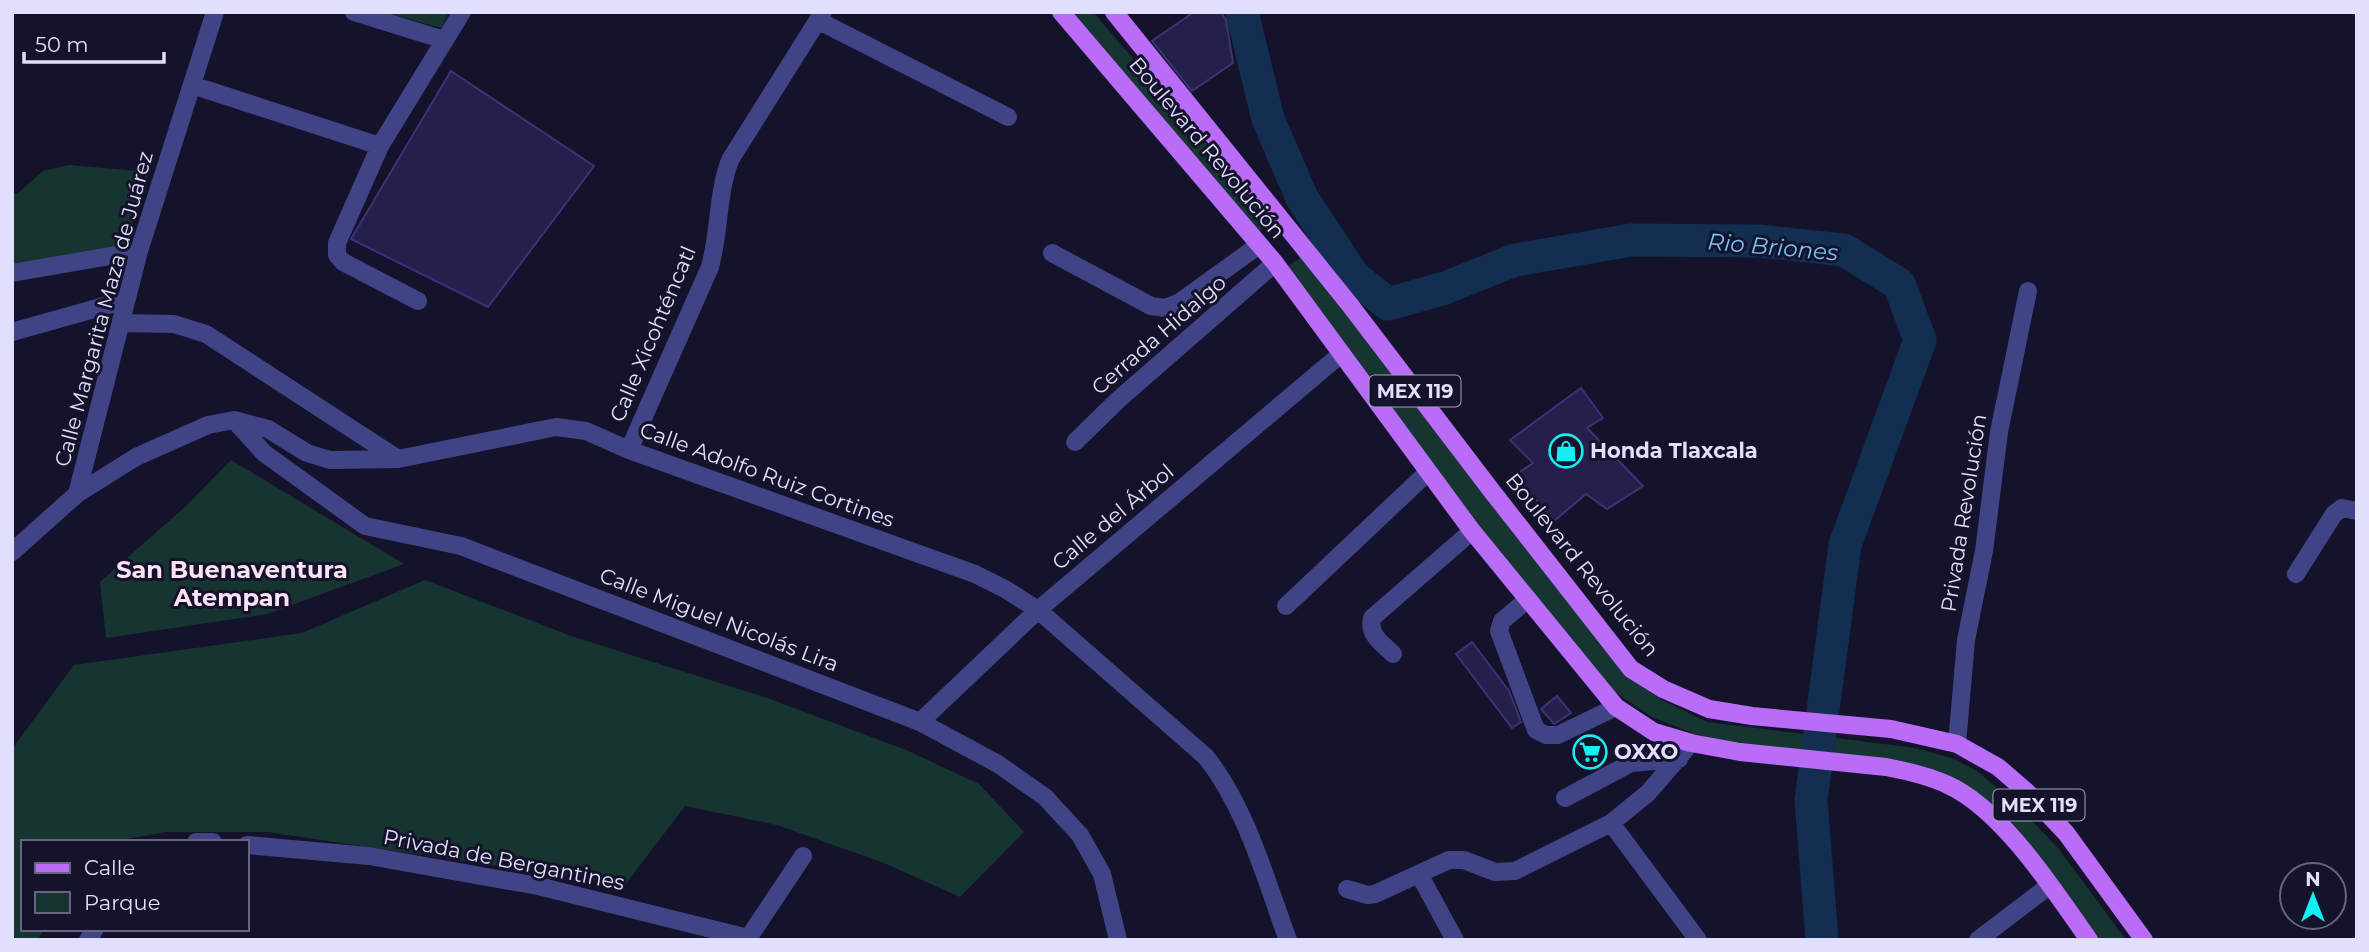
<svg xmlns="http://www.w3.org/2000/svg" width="2369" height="952" font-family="Montserrat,sans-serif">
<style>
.green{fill:#163531}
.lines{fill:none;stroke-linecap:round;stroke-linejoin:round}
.river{stroke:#122e50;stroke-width:33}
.building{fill:#25204b;stroke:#3b3376;stroke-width:2}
.minor{stroke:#414387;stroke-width:18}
.major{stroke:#b86cf7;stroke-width:18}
.labels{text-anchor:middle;stroke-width:6;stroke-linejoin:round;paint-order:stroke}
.shield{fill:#15132b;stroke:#a3a2be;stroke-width:2}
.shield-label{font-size:19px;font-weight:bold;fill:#e0dffd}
.street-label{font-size:21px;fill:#e0dffd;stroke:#15132b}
.poi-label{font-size:21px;font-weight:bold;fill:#e0dffd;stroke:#15132b;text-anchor:start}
.water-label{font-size:23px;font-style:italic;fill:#72c4f8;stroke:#15132b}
.quarter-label{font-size:24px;font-weight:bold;fill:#fde1f5;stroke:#15132b}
</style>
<rect width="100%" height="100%" fill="#15132b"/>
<path class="green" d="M383 12H449L441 28Z
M1069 12H1093L1271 220 1256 235Z
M69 165 149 172 124 253 12 270V194H17L43 171Z
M1302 257 1627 677 1662 700 1707 722 1916 748 1954 759 1977 771 2017 805 2058 848 2126 940H2098L2046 869 1955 785 1742 746 1695 734 1652 717 1615 692 1476 523 1285 268Z
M231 460 404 564 267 614 106 638 100 582 186 506Z
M425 580 571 636 770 699 906 750 979 784 1024 832 960 897 884 863 777 825 685 806 625 885 267 832H166L108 842H23V929H43L38 940H12V749L74 665 302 633Z"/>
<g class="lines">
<path class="river" d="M1242 12 1268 119 1302 198 1354 277 1388 304 1445 288 1515 260 1631 240 1759 241 1844 250 1899 284 1920 340 1845 545 1811 800 1822 940"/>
</g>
<path class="building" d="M1194 12H1221L1226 20 1233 63 1192 91 1152 41Z
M451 71 594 166 488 307 351 239Z
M1581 388 1603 418 1587 428 1643 486 1607 509 1586 494 1554 521 1515 475 1533 463 1510 440Z
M1472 642 1509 691 1521 722 1512 728 1456 654Z
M1557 696 1571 713 1554 724 1541 709Z"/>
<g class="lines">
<path class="minor" d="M354 12 444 40
M819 21 1008 117
M192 85 380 146
M1052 253 1151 306 1165 308 1180 302 1259 245
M12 273 139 251
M418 301 343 262 337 255V243L380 146 462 12
M122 323 174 324 206 334 398 459
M12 332 126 300
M234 420 264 453 365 526 461 546 920 722 998 764 1045 797 1080 835 1102 874 1118 940
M1075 442 1118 400 1275 263
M629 450 710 267C720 230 717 195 730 160L823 12
M77 494 139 251 215 12
M12 552 77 494 136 457 208 425 234 420 268 429 307 453 330 460 398 459 556 427 586 431 629 450 975 574 1005 589 1038 610 1206 757C1247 809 1265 878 1288 940
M2296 574 2334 514 2342 508 2357 511
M1528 599 1502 621 1499 631 1536 730 1546 735H1558L1616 707
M1286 606 1428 472
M1393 654C1382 643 1368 635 1372 618L1472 531
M920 722 1038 610 1341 354
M1957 744 1966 640 1984 551 1999 432 2028 291
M1565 798 1631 763 1679 759
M1611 823 1698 940
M196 842H213
M247 845 369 856 538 886 748 938
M1419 874 1455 940
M1347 889 1368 895 1375 894 1449 860H1464L1495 872 1515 871 1611 823 1648 793 1691 743
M88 940 95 929
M747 940 803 856
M1978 940 2050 885"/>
<path class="major" d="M1061 12 1275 263 1472 531 1616 707 1654 732 1691 743 1740 752 1886 767C1907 771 1929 776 1948 785 2003 810 2055 892 2089 940
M1114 12 1350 305 1491 490 1631 669 1663 689 1709 709 1752 716 1891 729 1957 744 1998 767 2027 792 2066 833 2144 940"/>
</g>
<defs>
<symbol id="shop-ring" viewBox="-11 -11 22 22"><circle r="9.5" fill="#15132b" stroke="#15eef3" stroke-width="1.5"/><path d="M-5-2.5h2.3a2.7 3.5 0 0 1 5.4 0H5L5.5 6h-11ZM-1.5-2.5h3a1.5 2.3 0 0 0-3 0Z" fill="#15eef3"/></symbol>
<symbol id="supermarket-ring" viewBox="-11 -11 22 22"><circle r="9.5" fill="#15132b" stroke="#15eef3" stroke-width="1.5"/><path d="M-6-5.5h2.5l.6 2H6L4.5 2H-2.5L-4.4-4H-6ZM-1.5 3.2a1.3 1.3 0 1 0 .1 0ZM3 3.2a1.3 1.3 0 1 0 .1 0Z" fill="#15eef3"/></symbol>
</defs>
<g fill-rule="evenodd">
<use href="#shop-ring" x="1547" y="432" width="38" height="38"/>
<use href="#supermarket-ring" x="1571" y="733" width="38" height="38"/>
</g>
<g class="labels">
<g class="shield">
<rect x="1369.5" y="375.5" width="91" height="31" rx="5"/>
<rect x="1993.5" y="789.5" width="91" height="31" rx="5"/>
</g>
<g class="shield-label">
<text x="1415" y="398">MEX 119</text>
<text x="2039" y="812">MEX 119</text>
</g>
<g class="street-label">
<text transform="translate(1207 148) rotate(50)" y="7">Boulevard Revolución</text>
<text transform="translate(104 309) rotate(-75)" y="7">Calle Margarita Maza de Juárez</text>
<text transform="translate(653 334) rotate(-67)" y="7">Calle Xicohténcatl</text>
<text transform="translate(1159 335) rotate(-41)" y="7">Cerrada Hidalgo</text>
<text transform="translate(767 475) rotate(20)" y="7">Calle Adolfo Ruiz Cortines</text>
<text transform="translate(1964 513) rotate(-81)" y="7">Privada Revolución</text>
<text transform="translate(1113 517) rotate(-40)" y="7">Calle del Árbol</text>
<text transform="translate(1582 565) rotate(51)" y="7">Boulevard Revolución</text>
<text transform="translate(719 620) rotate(21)" y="7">Calle Miguel Nicolás Lira</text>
<text transform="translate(504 860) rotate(11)" y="7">Privada de Bergantines</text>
</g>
<g class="poi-label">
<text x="1590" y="458">Honda Tlaxcala</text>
<text x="1614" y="759">OXXO</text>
</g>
<g class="water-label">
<text transform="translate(1773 247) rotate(5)" y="8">Rio Briones</text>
</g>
<g class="quarter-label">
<text x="232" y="578">San Buenaventura<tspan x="232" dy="28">Atempan</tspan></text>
</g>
</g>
<rect width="2369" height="952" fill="none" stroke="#e0dffd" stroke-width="28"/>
<rect x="21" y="840" width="228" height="91" fill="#15132b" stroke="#66657f" stroke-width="2"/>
<rect x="35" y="863" width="35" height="10" fill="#b86cf7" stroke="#66657f" stroke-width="2"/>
<text x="84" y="875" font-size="21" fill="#e0dffd">Calle</text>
<rect x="35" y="892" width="35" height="21" fill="#163531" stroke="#66657f" stroke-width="2"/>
<text x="84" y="910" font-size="21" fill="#e0dffd">Parque</text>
<g transform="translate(2313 896)"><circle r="33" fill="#15132b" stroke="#66657f" stroke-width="2"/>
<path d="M0-5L12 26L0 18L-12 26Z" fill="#15eef3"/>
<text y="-10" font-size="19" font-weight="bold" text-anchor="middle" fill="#e0dffd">N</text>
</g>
<path d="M24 52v10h140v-10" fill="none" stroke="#e0dffd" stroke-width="3.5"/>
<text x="35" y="52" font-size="21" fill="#e0dffd" stroke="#15132b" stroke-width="5" paint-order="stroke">50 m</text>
</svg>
